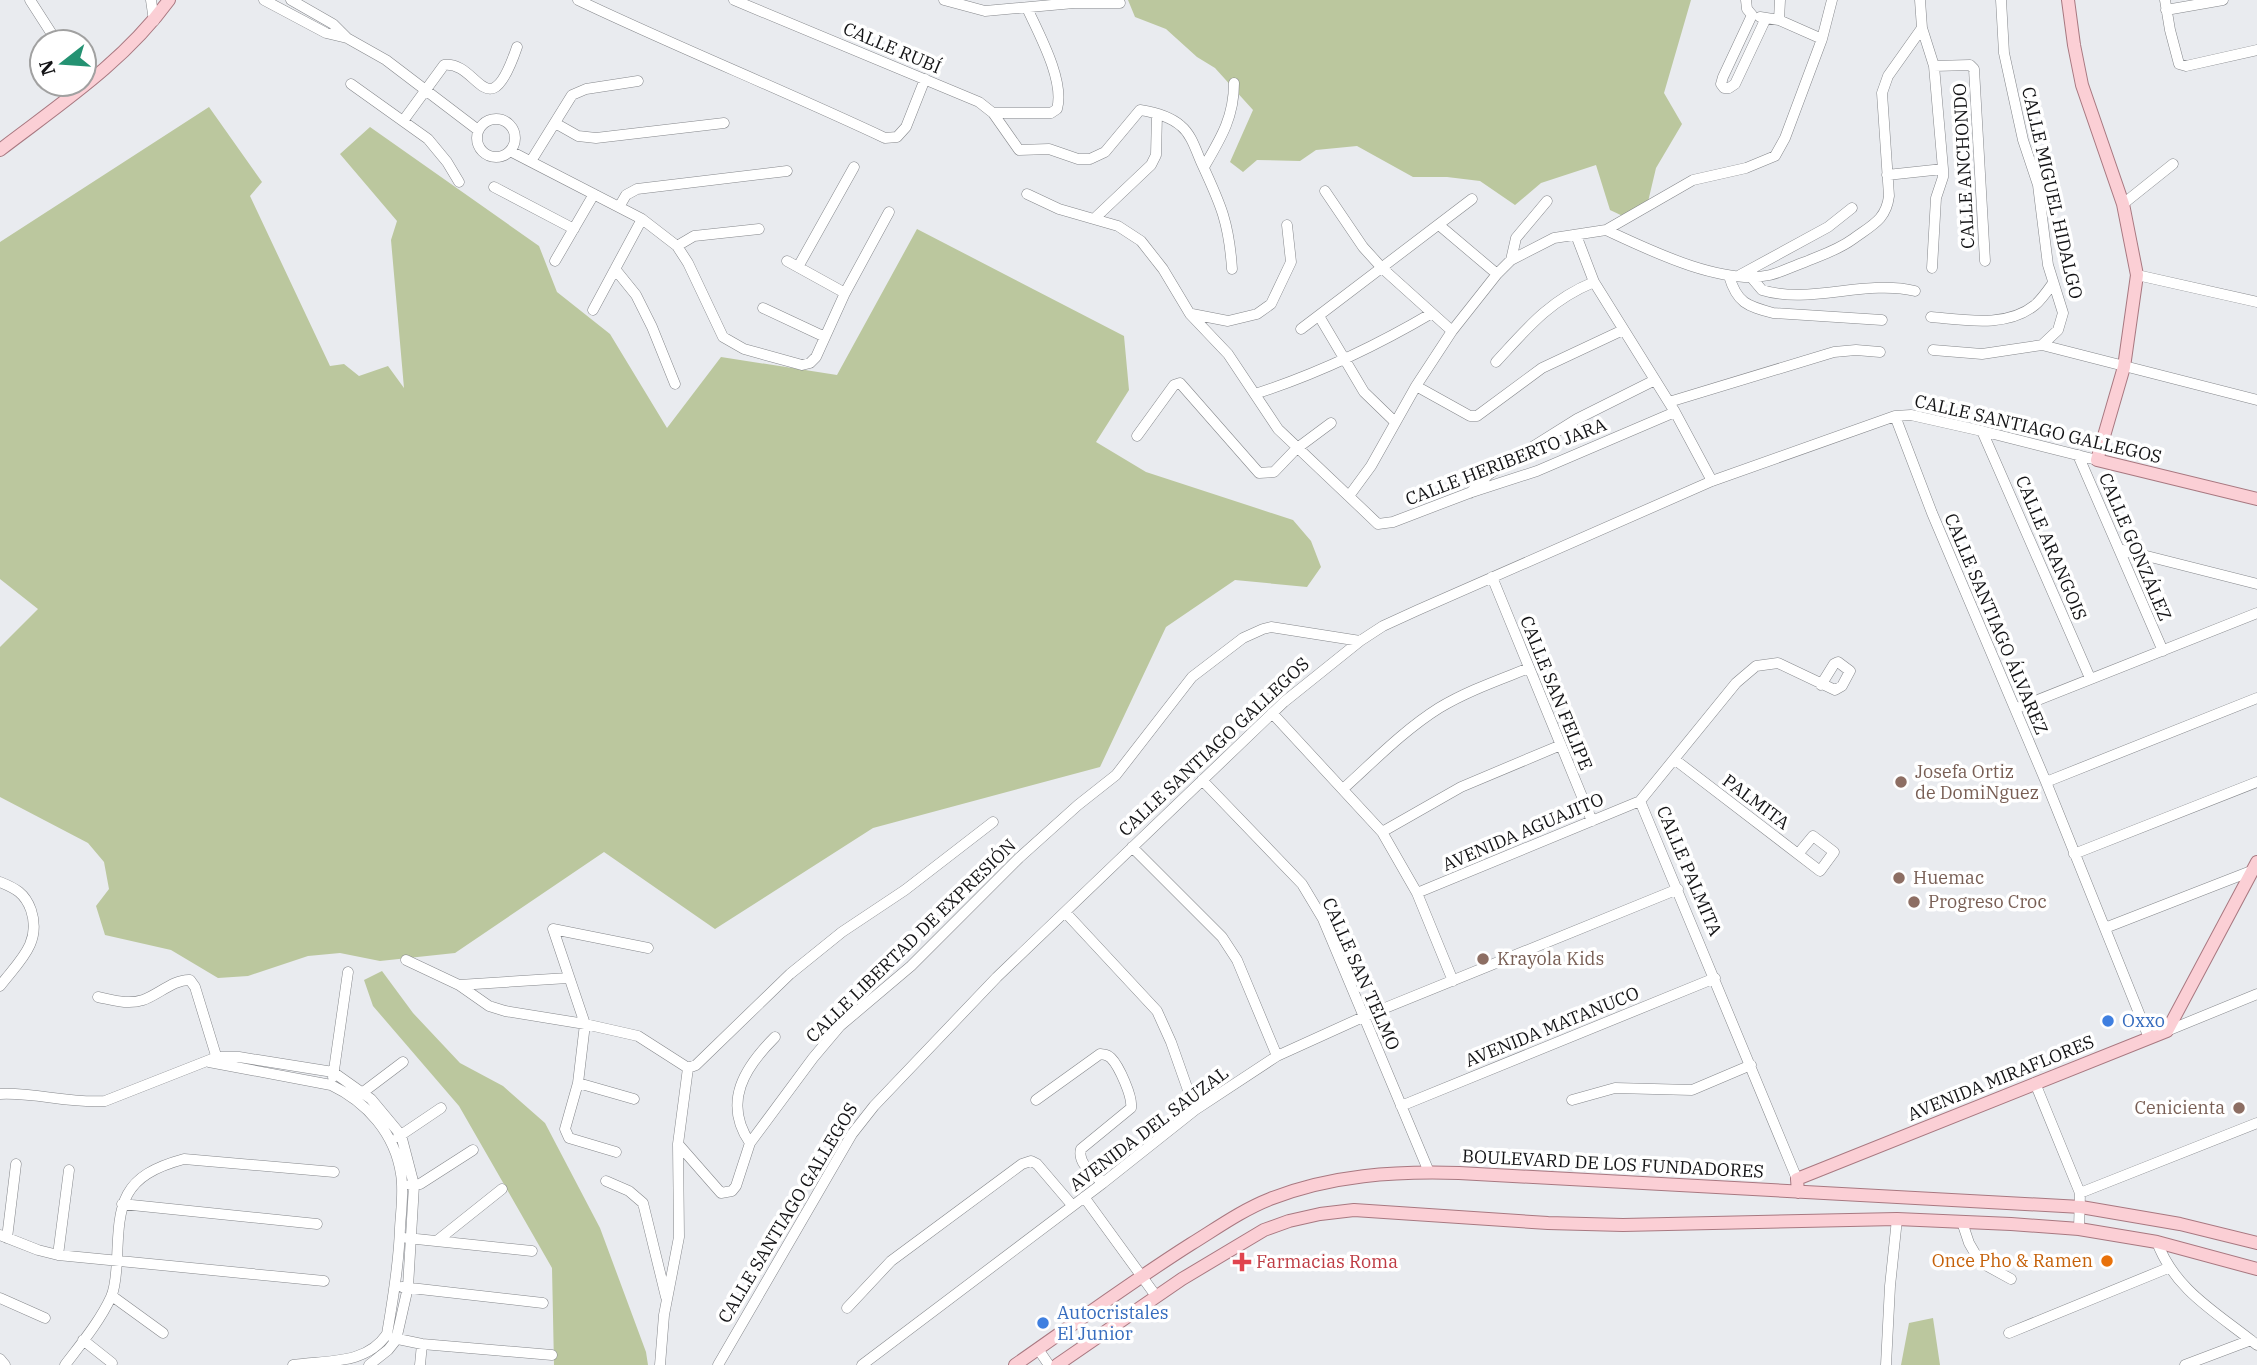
<svg xmlns="http://www.w3.org/2000/svg" width="2257" height="1365" font-family="'IBM Plex Serif',serif">
<style>
.green{fill:#bbc79e}
.lines{fill:none;stroke-linecap:round;stroke-linejoin:round}
.minor-casing{stroke:#85878b;stroke-width:11}
.major-casing{stroke:#a87880;stroke-width:14}
.minor{stroke:#fff;stroke-width:10}
.major{stroke:#fbcfd5;stroke-width:12}
.education-dot{fill:#8d6e63;stroke:#fff;stroke-width:2.5}
.shop-dot{fill:#3f7fe0;stroke:#fff;stroke-width:2.5}
.food-dot{fill:#e8710a;stroke:#fff;stroke-width:2.5}
.health-dot{fill:#e0444e;stroke:#fff;stroke-width:2.5}
.labels{text-anchor:middle;stroke-width:7;stroke-linejoin:round;paint-order:stroke}
.street-label{font-size:18px;fill:#131315;stroke:#fff}
.education-label{font-size:18px;fill:#785e54;stroke:#fff;text-anchor:start}
.shop-label{font-size:18px;fill:#366cbe;stroke:#fff;text-anchor:start}
.food-label{font-size:18px;fill:#c56008;stroke:#fff;text-anchor:end}
.health-label{font-size:18px;fill:#be3a42;stroke:#fff;text-anchor:start}
</style>
<rect width="100%" height="100%" fill="#e9ebef"/>
<path class="green" d="M1128 0H1691L1664 93 1682 124 1656 168 1647 206 1627 218 1610 210 1596 165 1541 183 1515 205 1480 181 1447 177H1413L1357 146 1316 150 1300 161 1257 160 1243 172 1230 162 1253 110 1215 68 1197 57 1166 29 1135 17Z
M209 107 262 182 250 196 330 366 344 364 359 376 388 366 404 388 391 240 397 221 340 154 370 127 539 246 557 292 610 334 667 428 721 357 837 375 917 229 1124 336 1129 390 1096 442 1146 472 1293 520 1311 541 1321 567 1307 587 1235 580 1166 627 1100 767 873 828 715 929 604 852 455 953 380 961 340 953 308 956 248 976 218 978 171 950 105 935 96 906 109 889 104 862 88 843 0 797V647L38 609 0 579V242Z
M382 971 413 1013 460 1063 503 1086 545 1123 600 1228 646 1352 648 1365H554L552 1268 459 1106 373 1006 364 980Z
M1933 1318 1940 1365H1901L1909 1323Z"/>
<g class="lines">
<defs>
<path id="minor" d="M30 0 57 42
M151 0 154 21
M264 0 326 33 347 38 386 60 478 130
M291 0 333 24 347 38
M578 0C679 48 783 90 885 138L897 137 906 127 925 79
M734 0 979 102 993 113 1019 150 1049 149 1078 159H1090L1105 152 1140 110C1153 112 1171 117 1181 126 1192 135 1196 151 1202 164 1221 205 1229 223 1232 269
M944 0 985 11 1074 3H1120
M1746 0 1747 9 1752 15
M1920 0 1922 28 1934 66 1943 169V177L1936 198 1932 268
M2001 0 2004 53 2023 140 2038 185 2048 265 2063 313 2058 330 2042 345
M2165 0 2170 30 2179 64 2186 66 2257 50
M2166 10 2223 0
M1752 15 1723 77 1721 84 1724 88H1729L1735 84 1766 18
M1760 17 1779 20 1822 39
M1779 20 1780 0
M1934 66 1970 65 1974 69 1985 261
M351 84 428 139 447 162 459 182
M993 113H1051L1057 109C1065 81 1039 34 1027 8
M477 138a19 19 0 1 1 38 0a19 19 0 1 1-38 0Z
M403 121 444 65C478 60 488 132 517 47
M555 123 578 136 596 138 724 123
M510 151 642 219 677 246 688 263 723 337 744 349 802 365 810 363 816 357 845 293 889 212
M531 161 572 95 586 89 638 81
M1204 167C1221 138 1234 117 1234 83
M1887 175 1943 169
M494 187 574 229
M1325 191 1363 247 1382 268 1452 331
M1027 194 1059 209 1118 226 1141 241 1163 269 1190 314 1228 354 1278 429 1378 524 1393 522 1469 493 1537 471 1675 412
M2123 204 2173 164
M619 207 626 195 637 189 787 171
M1095 218 1151 165 1156 155 1157 114
M1439 225 1497 274
M1606 230C1649 250 1722 286 1770 275 1782 272 1793 266 1805 262 1822 255 1838 250 1853 239 1872 225 1886 220 1889 196L1882 93 1888 76 1922 28
M1576 235 1594 282 1675 412 1712 481
M677 246 694 236 759 229
M1511 260 1516 238 1547 201
M555 261 594 194
M787 261 845 293
M798 267 854 167
M615 269 636 295 652 327 675 384
M1740 275 1828 227 1852 208
M2137 275 2257 302
M1729 276C1737 303 1747 306 1773 313L1882 320
M1751 277 1762 290C1809 305 1866 279 1915 291
M763 308 825 337
M593 310 642 219
M1192 314 1228 321 1257 314 1271 304 1291 262 1287 225
M1319 316 1364 392 1395 422
M1931 317C1965 320 2007 328 2035 305 2042 299 2048 290 2053 283
M1301 329 1472 199
M1933 350 1982 354 2042 345 2257 400
M1496 362C1527 328 1550 300 1594 282
M1416 386 1470 416H1477L1542 368 1623 330
M1255 394C1317 374 1376 346 1432 313
M1669 402 1834 352 1856 350 1880 352
M1895 416 1932 513 2046 782 2149 1038
M1982 431 2090 678
M1137 436 1174 385 1180 383 1259 473 1274 472 1296 449 1331 423
M2078 455 2163 651
M1470 493 1489 474 1577 419 1655 380
M1349 496 1371 466 1416 386 1452 331 1497 274 1511 260 1554 238 1606 230 1693 180 1746 168 1775 156 1785 138 1822 39 1832 0
M2119 549 2257 584
M1492 577 1592 821
M2015 709 2257 613
M1272 713 1382 832 1417 893 1453 981
M1674 759 1820 871 1834 852 1813 836 1798 854
M1202 780 1302 884 1323 919 1429 1172
M2046 782 2257 698
M1343 789C1374 761 1404 730 1439 708 1467 691 1499 680 1529 668
M1640 801 1797 1179
M1382 832 1461 787 1561 745
M1132 847 1222 937 1237 960 1277 1056
M2074 854 2257 782
M0 882C15 888 25 893 31 910 42 943 19 961 0 986
M1417 893 1640 801 1736 683 1756 666 1778 663 1835 690 1842 686 1850 671 1838 662 1834 664 1821 685
M1065 912 1157 1011 1171 1042 1195 1110
M2105 928 2254 870
M406 960 459 985 489 1006 505 1011 585 1024 638 1036 688 1068
M459 985 568 978
M98 997C113 1000 128 1005 143 1000 158 995 174 979 190 980L195 987 218 1062
M2167 1031 2257 994
M209 1062 331 1085C367 1102 395 1134 401 1174 404 1191 401 1210 400 1228 399 1263 393 1299 387 1334 366 1365 328 1360 293 1365
M688 1068 696 1065 790 974 842 932 905 890 993 822
M333 1077 348 972
M578 1083 634 1099
M2035 1083 2080 1193 2079 1229
M0 1094C35 1092 70 1104 105 1101L217 1057H239L333 1072 371 1099 401 1135 414 1185 408 1287 396 1340 388 1350 369 1365
M358 1096 403 1062
M1036 1100 1100 1054C1106 1055 1107 1054 1111 1058 1119 1066 1133 1097 1131 1108L1081 1149C1077 1163 1093 1174 1103 1183
M1572 1100 1615 1088 1692 1090 1751 1065
M1401 1106 1715 978
M398 1137 441 1108
M750 1143C722 1102 745 1067 775 1037
M678 1144 721 1193 732 1191 736 1186 750 1143 813 1058 840 1026 911 966 1019 858 1078 805 1116 775 1192 677 1243 638 1263 629 1271 627 1360 641
M616 1152 569 1138 565 1129 578 1083 585 1024 553 929 648 948
M606 1181 629 1191 643 1203 666 1297
M410 1185 420 1184 473 1150
M2080 1193 2257 1123
M1084 1197 1156 1296
M122 1204 317 1224
M1962 1222 1969 1243 1980 1262 2011 1279
M0 1235 38 1250 58 1255 324 1281
M7 1238 16 1164
M407 1238 532 1251
M438 1240 502 1189
M2157 1242C2175 1291 2219 1314 2257 1345
M58 1255 69 1170
M402 1287 543 1303
M112 1296 163 1333
M0 1298 45 1318
M847 1308 891 1261 1022 1164 1031 1161 1037 1164 1072 1205
M2009 1333 2168 1268
M393 1338 422 1344 552 1355
M83 1340 112 1363
M1038 1349 1049 1365
M0 1359 5 1365
M65 1365C81 1344 100 1321 111 1297 116 1286 116 1272 117 1260 119 1202 121 1176 184 1159L334 1172
M420 1365 422 1344
M660 1365 664 1315 679 1237 678 1144 688 1068
M718 1365 852 1134 874 1106 997 977 1284 702 1360 641 1383 626 1418 610 1712 481 1895 416 1911 415 1982 431 2097 460
M862 1365 1103 1183 1195 1110 1277 1056 1363 1017 1678 889
M1886 1365 1890 1286 1897 1219
M2185 1365 2251 1340"/>
<path id="major" d="M2068 0 2074 45 2082 85 2123 204 2137 275 2124 367 2097 460 2257 499
M0 150C60 104 124 62 169 0
M1798 1192 1797 1179 2167 1031 2257 862
M1015 1365C1074 1324 1131 1282 1191 1244 1217 1228 1242 1210 1270 1199 1331 1175 1395 1171 1459 1173L2081 1207 2180 1224 2257 1243
M1057 1365 1182 1279 1264 1230 1289 1221 1320 1214 1354 1210 1548 1223 1623 1225 1897 1219 2011 1224 2079 1229 2157 1242 2257 1269"/>
</defs>
<use href="#minor" class="minor-casing"/>
<use href="#major" class="major-casing"/>
<use href="#minor" class="minor"/>
<use href="#major" class="major"/>
</g>
<g class="education-dot">
<circle cx="1901" cy="782" r="7"/>
<circle cx="1899" cy="878" r="7"/>
<circle cx="1914" cy="902" r="7"/>
<circle cx="1483" cy="959" r="7"/>
<circle cx="2239" cy="1108" r="7"/>
</g>
<g class="shop-dot">
<circle cx="2108" cy="1021" r="7"/>
<circle cx="1043" cy="1323" r="7"/>
</g>
<circle class="food-dot" cx="2107" cy="1261" r="7"/>
<path class="health-dot" d="M1238.5 1251.5h7v7h7v7h-7v7h-7v-7h-7v-7h7z"/>
<g class="labels">
<g class="street-label">
<text transform="translate(892 48) rotate(23)" y="6">CALLE RUBÍ</text>
<text transform="translate(1964 166) rotate(-93)" y="6">CALLE ANCHONDO</text>
<text transform="translate(2052 193) rotate(77)" y="6">CALLE MIGUEL HIDALGO</text>
<text transform="translate(2038 429) rotate(13)" y="6">CALLE SANTIAGO GALLEGOS</text>
<text transform="translate(1506 462) rotate(-21)" y="6">CALLE HERIBERTO JARA</text>
<text transform="translate(2135 547) rotate(67)" y="6">CALLE GONZÁLEZ</text>
<text transform="translate(2051 548) rotate(67)" y="6">CALLE ARANGOIS</text>
<text transform="translate(1996 624) rotate(67)" y="6">CALLE SANTIAGO ÁLVAREZ</text>
<text transform="translate(1556 693) rotate(68)" y="6">CALLE SAN FELIPE</text>
<text transform="translate(1214 747) rotate(-43)" y="6">CALLE SANTIAGO GALLEGOS</text>
<text transform="translate(1756 802) rotate(37)" y="6">PALMITA</text>
<text transform="translate(1523 832) rotate(-23)" y="6">AVENIDA AGUAJITO</text>
<text transform="translate(1689 871) rotate(67)" y="6">CALLE PALMITA</text>
<text transform="translate(911 941) rotate(-44)" y="6">CALLE LIBERTAD DE EXPRESIÓN</text>
<text transform="translate(1361 974) rotate(66)" y="6">CALLE SAN TELMO</text>
<text transform="translate(1552 1027) rotate(-22)" y="6">AVENIDA MATANUCO</text>
<text transform="translate(2001 1078) rotate(-22)" y="6">AVENIDA MIRAFLORES</text>
<text transform="translate(1149 1129) rotate(-37)" y="6">AVENIDA DEL SAUZAL</text>
<text transform="translate(1613 1164) rotate(3)" y="6">BOULEVARD DE LOS FUNDADORES</text>
<text transform="translate(788 1213) rotate(-59)" y="6">CALLE SANTIAGO GALLEGOS</text>
</g>
<g class="education-label">
<text x="1915" y="778">Josefa Ortiz<tspan x="1915" dy="21">de DomiNguez</tspan></text>
<text x="1913" y="884">Huemac</text>
<text x="1928" y="908">Progreso Croc</text>
<text x="1497" y="965">Krayola Kids</text>
<text x="2225" y="1114" text-anchor="end">Cenicienta</text>
</g>
<g class="shop-label">
<text x="2122" y="1027">Oxxo</text>
<text x="1057" y="1319">Autocristales<tspan x="1057" dy="21">El Junior</tspan></text>
</g>
<g class="food-label">
<text x="2093" y="1267">Once Pho &amp; Ramen</text>
</g>
<g class="health-label">
<text x="1256" y="1268">Farmacias Roma</text>
</g>
</g>
<g transform="translate(63 63) rotate(253)"><circle r="33" fill="#ffffff" stroke="#a1a1a1" stroke-width="2"/>
<path d="M0-5L12 26L0 18L-12 26Z" fill="#249272"/>
<text y="-10" font-size="19" font-weight="bold" text-anchor="middle" fill="#131315">N</text>
</g>
</svg>
